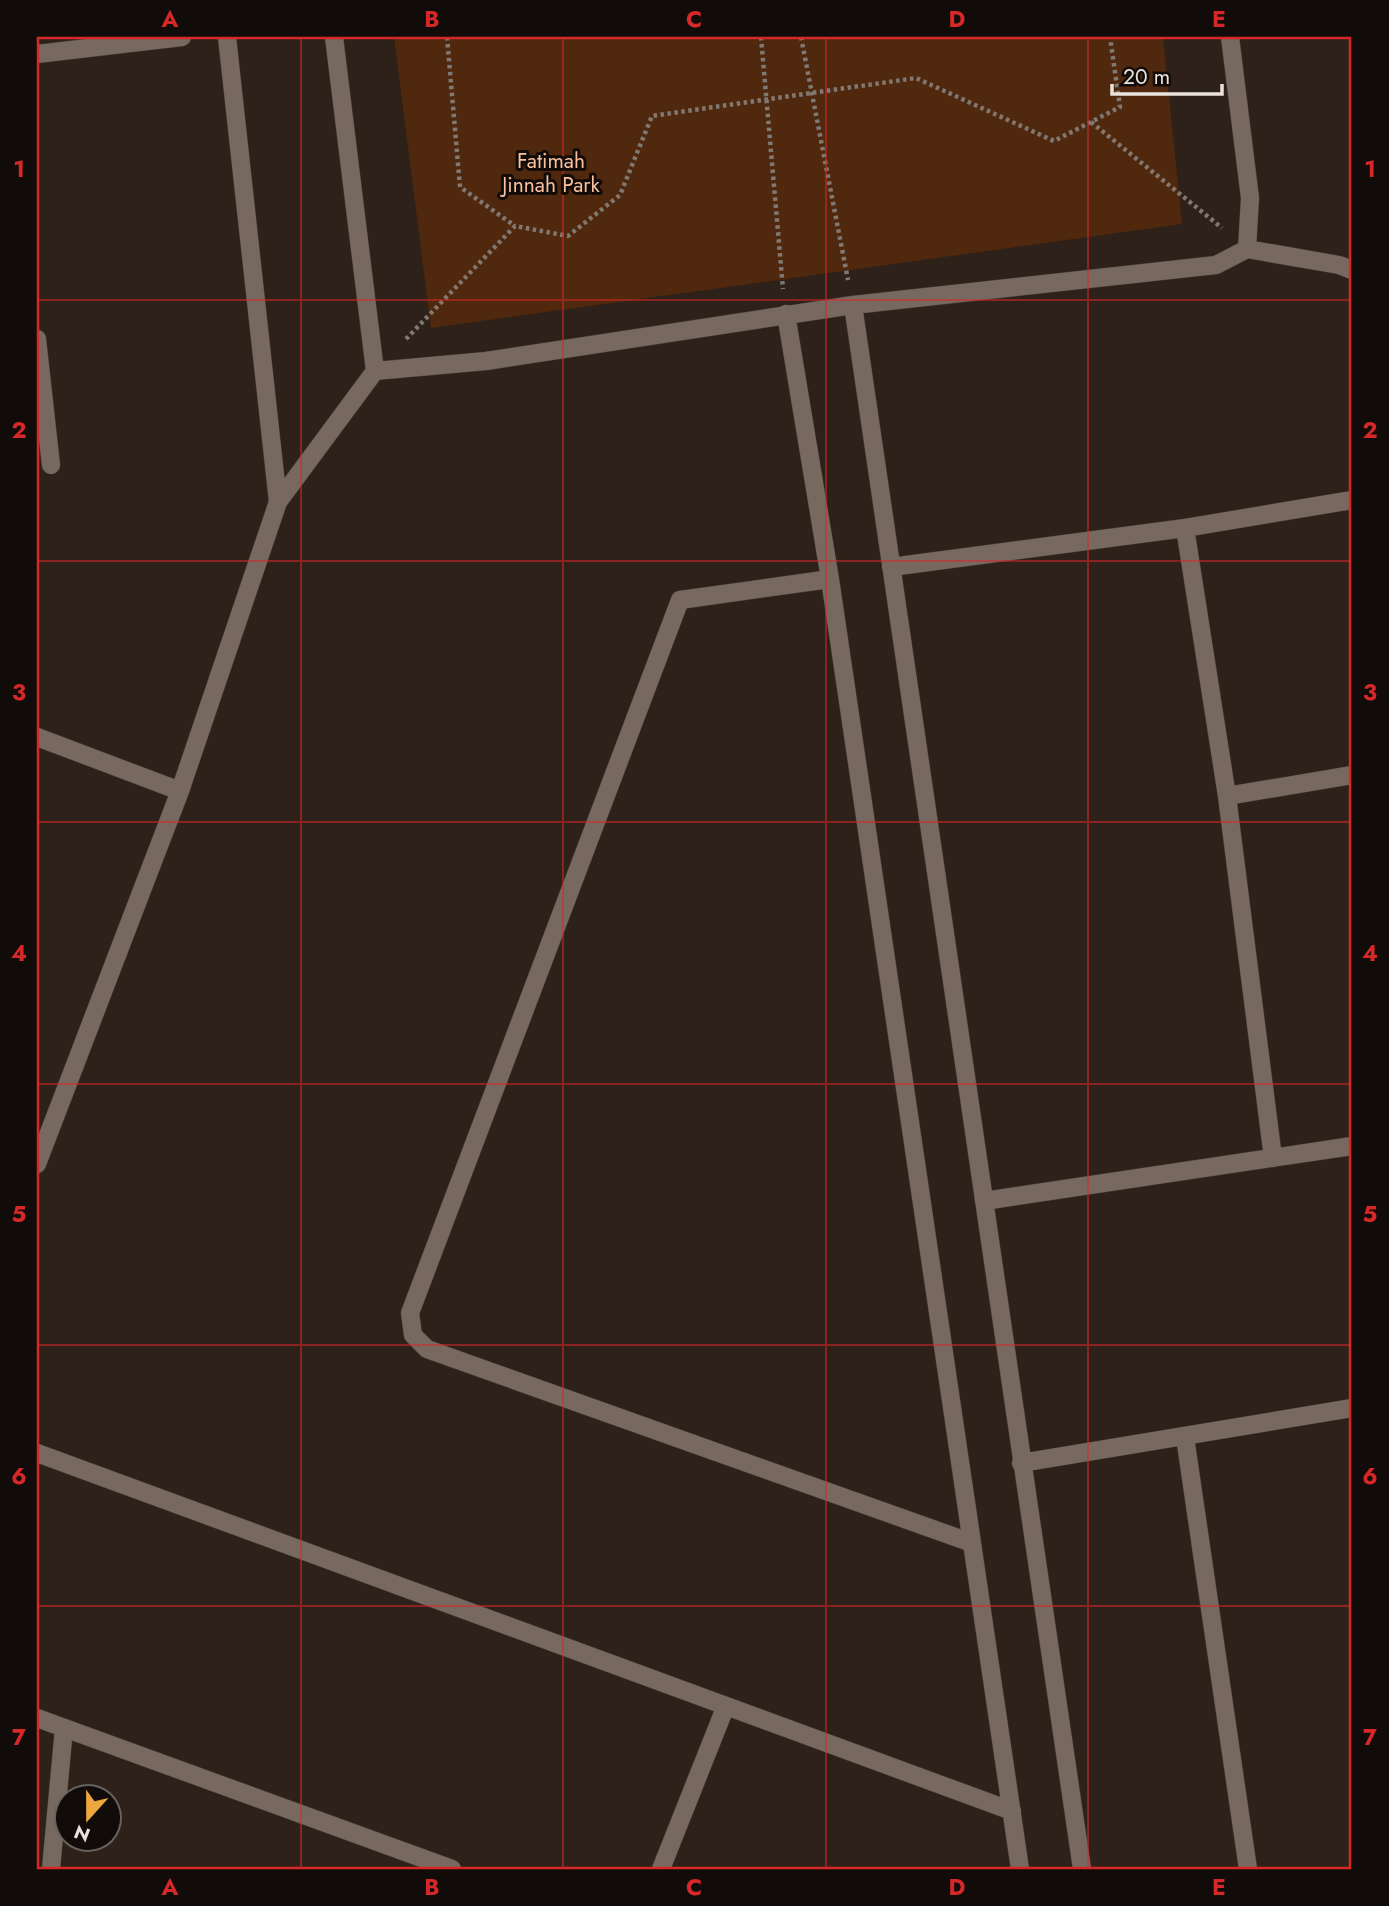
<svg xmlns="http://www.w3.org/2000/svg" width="1389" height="1906" font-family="Jost,sans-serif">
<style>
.green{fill:#4f280e}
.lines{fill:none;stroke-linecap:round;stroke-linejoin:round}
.minor-casing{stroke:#483e39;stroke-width:19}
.path{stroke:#827872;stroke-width:4.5;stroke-dasharray:3.5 3.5;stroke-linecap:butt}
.minor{stroke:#776960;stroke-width:18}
.grid{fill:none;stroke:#d62828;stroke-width:2;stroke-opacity:0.55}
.labels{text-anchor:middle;stroke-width:6;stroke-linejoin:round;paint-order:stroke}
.park-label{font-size:21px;fill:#fbc09e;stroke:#110c09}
.neatline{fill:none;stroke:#d62828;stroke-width:2.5}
.grid-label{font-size:23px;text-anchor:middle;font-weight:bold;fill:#d62828}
</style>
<rect width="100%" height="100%" fill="#2d211a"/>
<path class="green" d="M394 37H1163L1182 224 431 328Z"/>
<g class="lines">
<defs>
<path id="minor" d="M227 37 278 502
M334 37 375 371 486 361 853 305 1216 265 1247 249 1250 198 1230 37
M37 54 182 37
M1247 249 1339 265 1352 270
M853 305 1082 1869
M786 314 830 579 1020 1869
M37 339 51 465
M1185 528 1227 796 1273 1158
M891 567 1185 528 1352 500
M830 579 680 600 410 1313 413 1335 427 1349 972 1543
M37 737 180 791
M1227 796 1352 775
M37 1164 180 791 278 502 375 371
M984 1201 1352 1146
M1185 1437 1248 1869
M37 1453 1012 1811
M1021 1463 1352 1408
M37 1718 452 1869
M51 1869 64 1728
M661 1869 725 1708"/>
</defs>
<use href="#minor" class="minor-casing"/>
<path class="path" d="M447 37 460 187 515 226
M761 37 783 289
M801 37 848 280
M1091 122 1222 228
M406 339 515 226 568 236 620 195 652 116 916 78 1054 141 1120 107 1110 37"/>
<use href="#minor" class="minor"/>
</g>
<path class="grid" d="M301 37V1869M563 37V1869M826 37V1869M1088 37V1869M37 300H1352M37 561H1352M37 822H1352M37 1084H1352M37 1345H1352M37 1606H1352"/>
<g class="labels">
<g class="park-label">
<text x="551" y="168">Fatimah<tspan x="551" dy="24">Jinnah Park</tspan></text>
</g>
</g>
<rect width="1389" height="1906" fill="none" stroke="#110c09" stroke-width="77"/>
<g transform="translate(88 1818) rotate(201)"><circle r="33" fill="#110c09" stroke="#68625e" stroke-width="2"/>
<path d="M0-5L12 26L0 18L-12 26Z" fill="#eea73d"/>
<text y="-10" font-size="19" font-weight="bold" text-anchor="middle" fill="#ebe2dd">N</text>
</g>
<path d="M1112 84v10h110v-10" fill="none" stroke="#ebe2dd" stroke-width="3.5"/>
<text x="1123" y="84" font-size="21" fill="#ebe2dd" stroke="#110c09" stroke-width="5" paint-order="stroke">20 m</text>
<rect x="38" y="38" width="1312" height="1830" class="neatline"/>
<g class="grid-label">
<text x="170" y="27">A</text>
<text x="432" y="27">B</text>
<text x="694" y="27">C</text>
<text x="957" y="27">D</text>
<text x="1219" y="27">E</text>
<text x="19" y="177">1</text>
<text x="1370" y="177">1</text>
<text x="19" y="438">2</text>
<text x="1370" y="438">2</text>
<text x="19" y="700">3</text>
<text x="1370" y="700">3</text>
<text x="19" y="961">4</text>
<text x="1370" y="961">4</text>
<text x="19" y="1222">5</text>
<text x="1370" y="1222">5</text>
<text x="19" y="1484">6</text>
<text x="1370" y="1484">6</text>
<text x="19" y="1745">7</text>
<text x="1370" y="1745">7</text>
<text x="170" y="1895">A</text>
<text x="432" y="1895">B</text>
<text x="694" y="1895">C</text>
<text x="957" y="1895">D</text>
<text x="1219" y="1895">E</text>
</g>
</svg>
